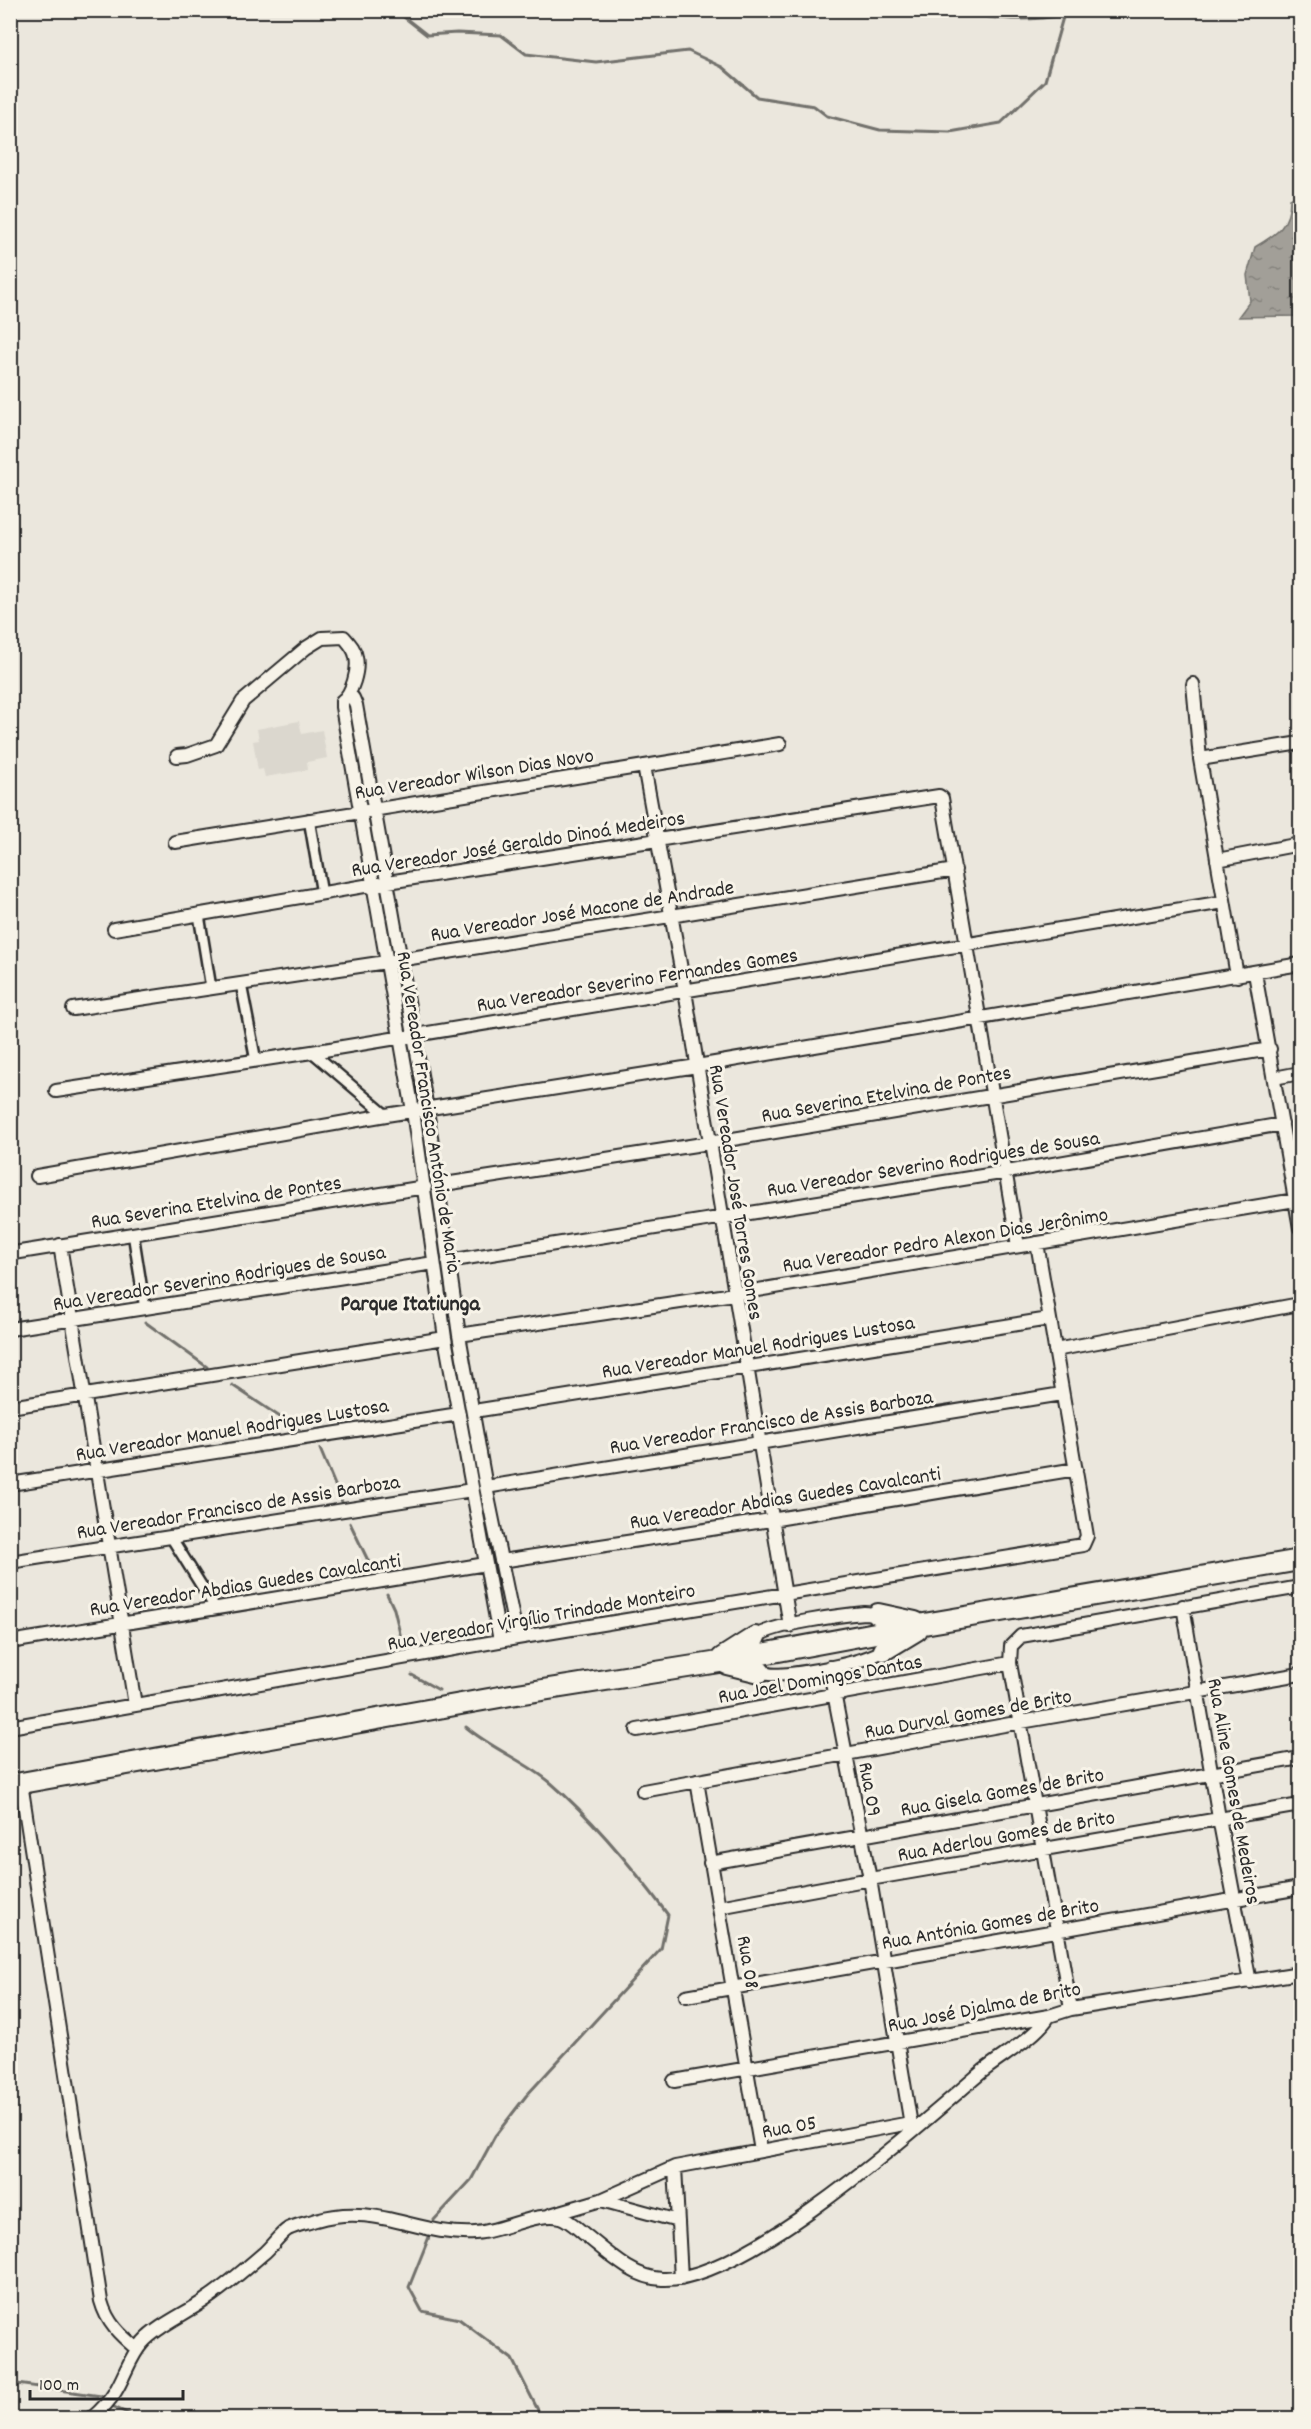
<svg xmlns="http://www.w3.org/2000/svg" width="1311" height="2429" font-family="Dekko,sans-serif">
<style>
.built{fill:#dbd7ce}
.water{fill:url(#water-ripples);stroke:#72716c;stroke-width:1.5}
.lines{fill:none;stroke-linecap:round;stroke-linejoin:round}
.stream{stroke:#72716c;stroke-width:3}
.pedestrian-casing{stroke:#2b2b2b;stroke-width:14}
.minor-casing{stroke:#2b2b2b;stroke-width:16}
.primary-casing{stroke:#2b2b2b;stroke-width:24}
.pedestrian{stroke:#f7f3e8;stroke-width:9}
.minor{stroke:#f7f3e8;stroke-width:12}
.primary{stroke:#f7f3e8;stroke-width:20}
.labels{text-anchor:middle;stroke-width:6;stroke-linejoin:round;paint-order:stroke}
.street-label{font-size:21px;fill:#2b2b2b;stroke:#f7f3e8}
.neighbourhood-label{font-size:22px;font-weight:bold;fill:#2b2b2b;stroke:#f7f3e8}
</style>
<defs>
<pattern id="water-ripples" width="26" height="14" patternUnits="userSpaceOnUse" patternTransform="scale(1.5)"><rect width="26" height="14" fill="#a29f98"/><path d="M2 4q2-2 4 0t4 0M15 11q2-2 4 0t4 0" fill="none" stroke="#84827c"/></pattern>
</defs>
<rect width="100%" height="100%" fill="#ebe7dd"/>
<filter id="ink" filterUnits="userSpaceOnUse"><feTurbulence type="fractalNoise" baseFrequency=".0167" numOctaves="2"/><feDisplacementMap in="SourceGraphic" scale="12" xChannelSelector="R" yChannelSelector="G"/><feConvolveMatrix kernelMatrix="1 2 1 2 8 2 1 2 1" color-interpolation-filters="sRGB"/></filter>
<g filter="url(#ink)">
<path class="built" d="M299 721 302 734 322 730 327 758 307 762 308 770 265 777 263 769 258 770 253 741 259 740 257 729Z"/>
<path class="water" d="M1300 194V316L1238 317 1250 301 1247 275 1255 247C1277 234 1290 226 1290 199Z"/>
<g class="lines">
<path class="stream" d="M395 10 427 35 457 33 501 35 526 54 596 62 688 51 722 67 757 97 814 106 827 116 880 130 950 132 1001 123 1045 81 1065 10
M948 10C987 18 1023 23 1062 15
M145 1322 207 1367
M232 1385 304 1433
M320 1449 342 1502
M350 1523 375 1575
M387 1594 394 1609 404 1650
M412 1675 439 1690
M434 2220 471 2180 495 2136 526 2096 661 1949 668 1915C634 1869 595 1821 551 1783 525 1761 492 1749 466 1727
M429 2237 409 2287 422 2311 459 2319 512 2359 542 2418
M10 2383 101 2396
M114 2407 138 2418"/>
<defs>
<path id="pedestrian" d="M309 819 322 894
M199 915 211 988
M241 984 256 1061
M312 1052 386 1115
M133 1233 145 1309
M171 1537 216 1609"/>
<path id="minor" d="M1193 684 1200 759 1237 976
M347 697 353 698 356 705 427 1109 459 1335 486 1487 517 1638
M177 756 187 755 216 745 243 701 306 648 322 638 344 637C349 643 355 649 356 657 359 670 352 694 342 701V707L413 1111 445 1338 500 1641
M1200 759 1300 743
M644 766 685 991 790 1626
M175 842 780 744
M1217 860 1300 844
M114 929 388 882 939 796 942 798 1018 1246
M1255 973 1300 1228
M73 1009 386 962 955 870
M1274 1078 1300 1073
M56 1091 312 1052 1224 902
M37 1176 386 1115 697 1066 1300 964
M438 1185 709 1143 1270 1049
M60 1245 135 1705
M14 1253 425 1187
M448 1261 1007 1172 1282 1124
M10 1329 434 1263
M459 1335 734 1294 1295 1200
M1055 1350 1300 1304
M10 1407 445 1338
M474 1411 1049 1319
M10 1484 459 1414
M486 1487 1062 1394
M501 1561 771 1520 1076 1469
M10 1562 472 1490
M1183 1606 1219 1818 1250 1982
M864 1613C885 1613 900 1631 884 1649 873 1662 786 1678 768 1674 763 1673 756 1671 753 1665 748 1657 749 1643 757 1636 774 1624 842 1615 864 1613Z
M10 1642 486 1564
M829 1667 870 1879 912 2131
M10 1727 517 1638 1083 1545 1087 1536 1037 1243
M637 1730 1010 1663
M697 1781 761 2151
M21 1783 101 2301C107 2323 120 2335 137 2349
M643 1791 1021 1722 1300 1674
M710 1863 1300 1758
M719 1907 870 1879 1300 1805
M686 1996 1300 1888
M1071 2009 1010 1663 1011 1646 1021 1636 1300 1587
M674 2081 1049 2016 1071 2009 1300 1973
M675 2167 681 2278
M601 2200 678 2221
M550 2215 601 2200 675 2167 910 2123
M92 2418C101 2410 109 2402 115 2392 125 2376 130 2356 143 2342 157 2326 187 2313 205 2300 226 2286 245 2269 264 2253 272 2246 280 2234 288 2229 296 2225 307 2223 316 2220 377 2202 417 2236 475 2233 499 2232 540 2211 560 2217 569 2220 576 2227 583 2233 606 2251 632 2278 662 2279 745 2283 918 2126 983 2071 1003 2055 1036 2037 1049 2016"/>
<path id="primary" d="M878 1614 915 1622
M884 1650 917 1630
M722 1658 755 1637
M727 1664 760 1672
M10 1785 511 1695 719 1662 924 1624 1300 1560"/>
</defs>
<use href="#pedestrian" class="pedestrian-casing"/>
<use href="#minor" class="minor-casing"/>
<use href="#primary" class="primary-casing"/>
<use href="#pedestrian" class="pedestrian"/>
<use href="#minor" class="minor"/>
<use href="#primary" class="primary"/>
</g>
</g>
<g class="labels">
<g class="street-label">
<text transform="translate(474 773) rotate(-9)" y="7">Rua Vereador Wilson Dias Novo</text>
<text transform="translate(518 843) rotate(-9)" y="7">Rua Vereador José Geraldo Dinoá Medeiros</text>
<text transform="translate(582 910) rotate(-9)" y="7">Rua Vereador José Macone de Andrade</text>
<text transform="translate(637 979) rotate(-9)" y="7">Rua Vereador Severino Fernandes Gomes</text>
<text transform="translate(886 1093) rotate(-10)" y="7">Rua Severina Etelvina de Pontes</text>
<text transform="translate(430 1112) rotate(81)" y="7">Rua Vereador Francisco António de Maria</text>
<text transform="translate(933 1163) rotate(-9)" y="7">Rua Vereador Severino Rodrigues de Sousa</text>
<text transform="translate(737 1192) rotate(81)" y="7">Rua Vereador José Torres Gomes</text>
<text transform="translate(216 1201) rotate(-9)" y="7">Rua Severina Etelvina de Pontes</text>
<text transform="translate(945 1239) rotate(-9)" y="7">Rua Vereador Pedro Alexon Dias Jerônimo</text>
<text transform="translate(219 1277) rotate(-9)" y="7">Rua Vereador Severino Rodrigues de Sousa</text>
<text transform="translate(758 1346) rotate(-9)" y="7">Rua Vereador Manuel Rodrigues Lustosa</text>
<text transform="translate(771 1421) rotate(-9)" y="7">Rua Vereador Francisco de Assis Barboza</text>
<text transform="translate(232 1429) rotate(-9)" y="7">Rua Vereador Manuel Rodrigues Lustosa</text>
<text transform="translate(785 1497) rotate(-9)" y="7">Rua Vereador Abdias Guedes Cavalcanti</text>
<text transform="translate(238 1506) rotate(-9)" y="7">Rua Vereador Francisco de Assis Barboza</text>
<text transform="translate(245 1584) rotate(-9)" y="7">Rua Vereador Abdias Guedes Cavalcanti</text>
<text transform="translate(541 1616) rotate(-10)" y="7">Rua Vereador Virgílio Trindade Monteiro</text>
<text transform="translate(820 1678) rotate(-10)" y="7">Rua Joel Domingos Dantas</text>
<text transform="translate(968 1713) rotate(-10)" y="7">Rua Durval Gomes de Brito</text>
<text transform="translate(871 1789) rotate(80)" y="7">Rua 09</text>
<text transform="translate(1002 1791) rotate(-10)" y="7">Rua Gisela Gomes de Brito</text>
<text transform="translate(1235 1791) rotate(80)" y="7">Rua Aline Gomes de Medeiros</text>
<text transform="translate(1006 1835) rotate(-10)" y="7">Rua Aderlou Gomes de Brito</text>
<text transform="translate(990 1923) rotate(-10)" y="7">Rua Antónia Gomes de Brito</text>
<text transform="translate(749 1962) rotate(80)" y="7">Rua 08</text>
<text transform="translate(984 2006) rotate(-11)" y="7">Rua José Djalma de Brito</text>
<text transform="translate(789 2126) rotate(-10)" y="7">Rua 05</text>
</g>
<g class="neighbourhood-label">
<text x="410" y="1310">Parque Itatiunga</text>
</g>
</g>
<rect width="1311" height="2429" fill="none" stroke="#f7f3e8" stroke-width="36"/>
<rect x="18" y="18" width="1275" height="2393" fill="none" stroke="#2b2b2b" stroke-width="2" filter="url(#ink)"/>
<path d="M30 2390v9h153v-9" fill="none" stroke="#2b2b2b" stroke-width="3"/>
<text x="39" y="2390" font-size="18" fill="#2b2b2b" stroke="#f7f3e8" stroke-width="4.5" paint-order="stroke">100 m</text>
</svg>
